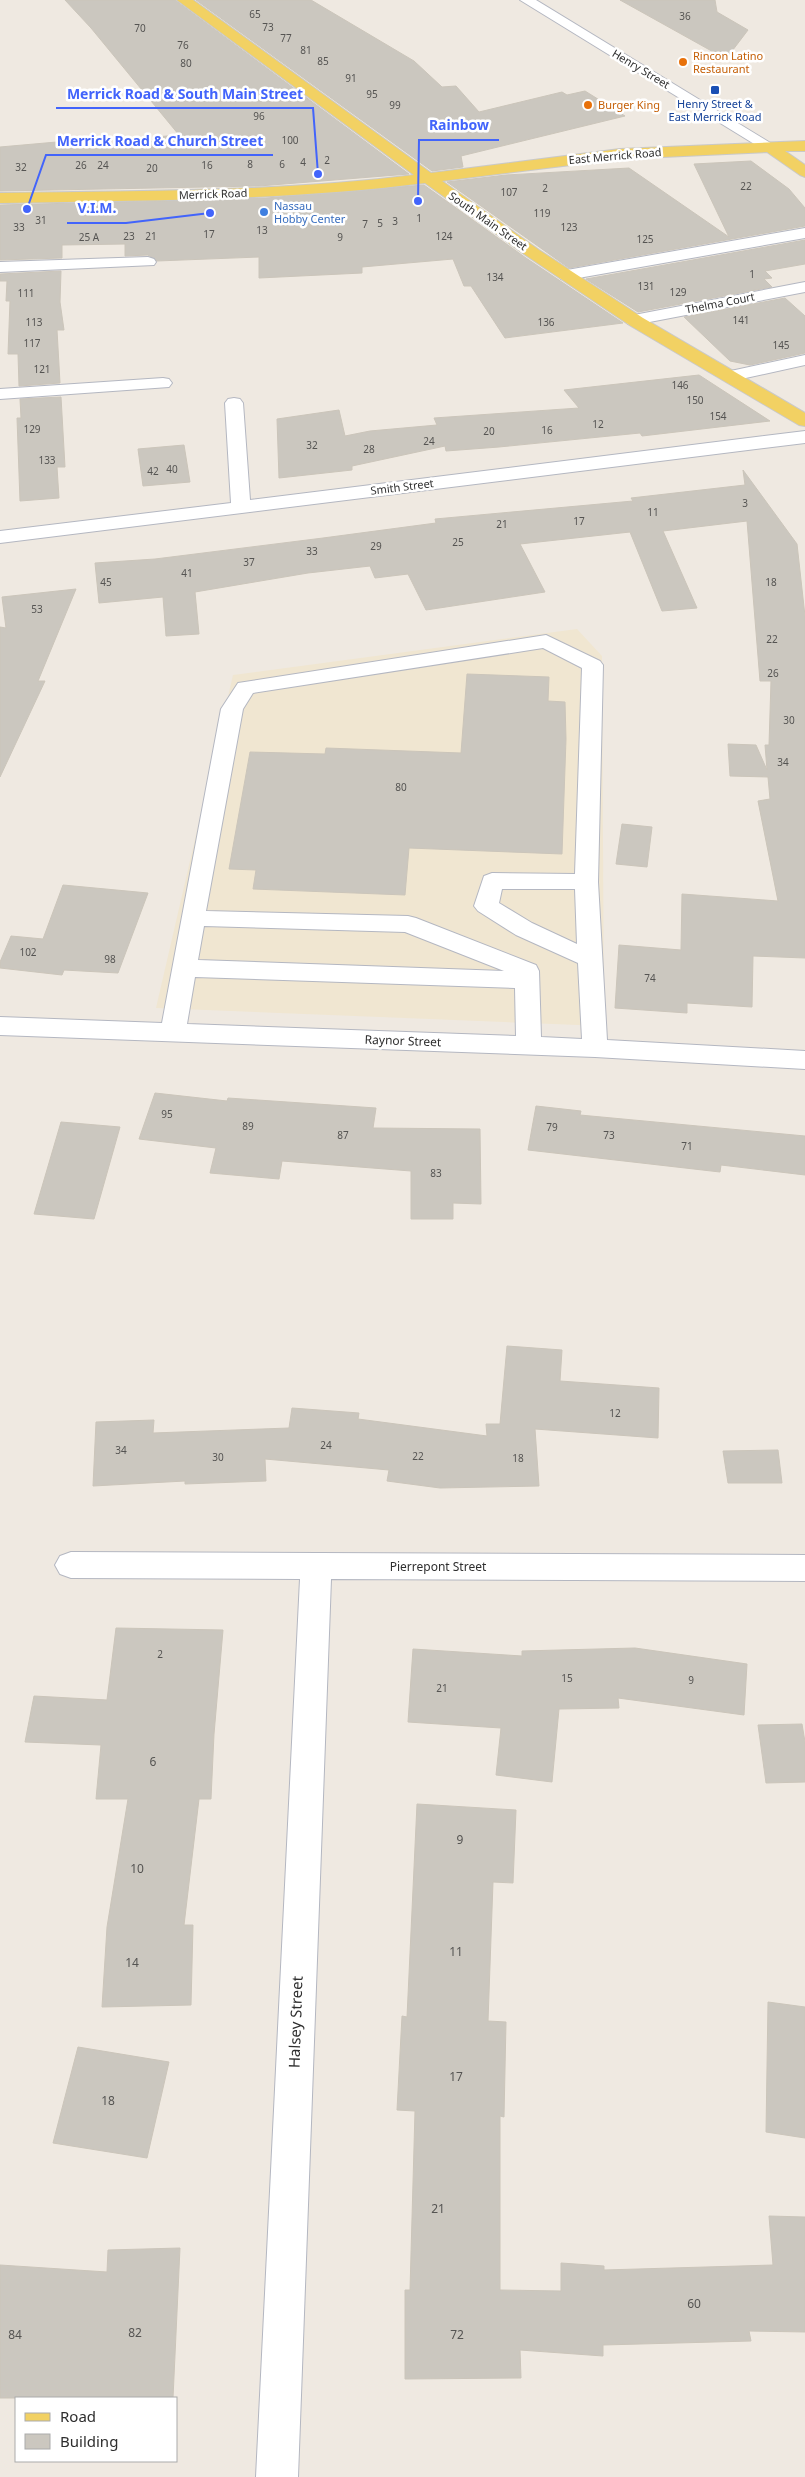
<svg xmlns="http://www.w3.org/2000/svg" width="805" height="2477" font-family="'Noto Sans',sans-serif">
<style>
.education{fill:#f0e6d1}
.building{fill:#cbc7bf;stroke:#cbc5ba}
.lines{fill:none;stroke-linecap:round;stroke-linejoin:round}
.minor-casing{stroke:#b4b7c1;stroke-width:2}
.major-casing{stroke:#c9c9c9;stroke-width:2}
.minor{fill:#fff;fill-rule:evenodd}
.major{fill:#f2d163;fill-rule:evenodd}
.food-dot{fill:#e8710a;stroke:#fff;stroke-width:2}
.transit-dot{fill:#1a4fb4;stroke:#fff;stroke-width:2}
.shop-dot{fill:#3f7fe0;stroke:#fff;stroke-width:2}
.labels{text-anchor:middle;stroke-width:5;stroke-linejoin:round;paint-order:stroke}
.number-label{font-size:10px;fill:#555452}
.far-food-label{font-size:11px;fill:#c56008;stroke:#fff;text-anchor:start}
.far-street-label{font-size:11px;fill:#2e2e2e;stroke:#fff}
.far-transit-label{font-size:11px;fill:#164399;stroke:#fff}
.far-shop-label{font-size:11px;fill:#366cbe;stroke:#fff;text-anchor:start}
.street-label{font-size:12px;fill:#2e2e2e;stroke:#fff}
.near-number-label{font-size:12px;fill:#555452}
.near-street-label{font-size:15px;fill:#2e2e2e;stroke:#fff}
.leader{fill:none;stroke:#4264fb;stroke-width:2}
.callout-dot{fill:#4264fb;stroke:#fff;stroke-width:2}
.callout-label{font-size:14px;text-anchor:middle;font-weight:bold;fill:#4264fb;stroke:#fff;stroke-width:5;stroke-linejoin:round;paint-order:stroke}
</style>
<rect width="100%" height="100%" fill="#efe9e1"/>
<path class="education" d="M577 629 602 656 604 1026 156 1008 233 675Z"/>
<path class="building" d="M65 0H175L409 174 259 186 0 191V147L68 141 73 149 157 141 155 137 179 135 91 28Z
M196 0H311L414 61 442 87 456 86 479 112 562 92 567 95 585 91 625 116 461 156 463 167 432 171Z
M620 0H715L717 12 748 30 726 59Z
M751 161 789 189 805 208V226L569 268 447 182 506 175 629 168 729 237 694 164Z
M424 185 526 258 623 323 505 338 471 286H464L453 259 362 267V273L259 278V257L157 261 148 255 125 256V244L62 245V258L0 260V205L266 198Z
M805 240V264L765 271 772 278 764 279 772 287 638 312 586 279Z
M61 271 60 302 64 330H57L60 383 19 386 18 354H8L10 301H6L7 281H0V274Z
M785 298 805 316V353L750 365 730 361 684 317Z
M699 375 770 421 642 436 640 433 499 447 446 451 445 446 352 466V470L279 478 277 419 339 410 345 436 370 431 437 425 434 418 579 408 564 390Z
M61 397 65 467H57L59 498 20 501 17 418H21L20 399Z
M184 445 190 482 143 486 138 449Z
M743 470 797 544 805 616V958L753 956 752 1007 687 1003V1013L615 1008 619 945 681 950 682 894 778 901 758 801 770 799 768 777 730 776 728 744 756 745 767 770 765 745H769L771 681H760L747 521 663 531 697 608 662 611 630 532 520 544 545 592 426 610 408 574 375 578 370 566 308 573 195 592 199 634 166 636 163 597 99 603 95 563 155 559 323 538 436 523 435 519 633 501 631 498 745 485Z
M76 589 38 681H45L0 777V627L6 628 2 597Z
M467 674 549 677 548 701 565 702 566 739 562 854 409 848 405 895 253 889 256 870 229 869 250 752 325 754 326 748 461 753Z
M622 824 652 827 647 867 616 864Z
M63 885 148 893 118 973 64 970 62 975 0 968V962L11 936 43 939Z
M155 1093 227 1101 228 1098 376 1108 373 1128 480 1129 481 1204 453 1203V1219H411V1171L282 1161 279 1179 210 1173 216 1148 139 1139Z
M536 1106 581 1111 580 1115 805 1136V1175L721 1165 720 1172 528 1150Z
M61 1122 120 1127 94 1219 34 1214Z
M507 1346 562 1350 560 1381 659 1388 658 1438 535 1429 539 1486 440 1488 387 1481 389 1470 265 1459 266 1481 185 1484V1481L93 1486 96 1422 154 1420 153 1433 289 1428 292 1408 359 1413 358 1419 487 1436 486 1424H500Z
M778 1450 782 1483H728L723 1451Z
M116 1628 223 1630 214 1734 211 1799H199L184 1925H193L191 2005 102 2007 107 1927 128 1799H96L101 1745 25 1742 34 1696 107 1700Z
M635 1648 747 1664 744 1715 618 1698 619 1708 559 1709 552 1782 496 1775 501 1728 408 1722 413 1649 522 1656V1651Z
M802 1724 805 1742V1782L766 1783 758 1725Z
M417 1804 516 1810 513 1883 493 1882 488 2021 506 2022 504 2117 500 2116V2290L561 2291V2263L604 2266V2270L773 2265 769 2216 805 2217V2332L749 2331 751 2341 603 2345V2356L520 2350 521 2378 405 2379V2290H410L415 2111 397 2110 402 2016 407 2017Z
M768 2002 805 2007V2138L766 2132Z
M78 2047 169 2062 147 2158 53 2143Z
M180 2248 173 2398H0V2265L107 2272 108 2250Z"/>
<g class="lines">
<defs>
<path id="minor" d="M520 0H536L777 147 769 152 764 150Z
M805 228V238L567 280 561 279 559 275 561 271 567 270Z
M148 257 154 259 156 262 154 265 0 272V262Z
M805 282V292L634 325 628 324 625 320 628 316 634 315Z
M805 355V365L732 381 726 380 723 376 726 372Z
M163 378 169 379 172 383 169 387 0 399V389Z
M234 398 240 399 243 403 250 500 805 431V443L0 543V531L231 503 225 403 228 399Z
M546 635 600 661 603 665 598 882 607 1040 805 1051V1069L595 1057 0 1035V1017L162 1023 221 709 238 683ZM543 648 582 668 575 874 492 873 484 876 474 906 478 911 516 935 578 963 582 1039 541 1037 539 971 536 965 416 918 408 916 206 911 243 709 253 693ZM502 889H575L577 944 532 923 499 903ZM204 926 405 932 504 971 198 960ZM195 977 515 988 516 1036 187 1024Z
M71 1552 805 1555V1581L331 1579 298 2477H256L300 1579 71 1578 60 1574 55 1565 60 1556Z"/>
<path id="major" d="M177 0H193L431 173 620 149 805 141V151H785L805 165V177L800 175 767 152 620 159 442 181 539 250 643 318 805 413V426L799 425 631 326 527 256 425 183C284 201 142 200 0 203V193C138 191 277 192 414 175Z"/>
</defs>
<use href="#minor" class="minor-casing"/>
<use href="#major" class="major-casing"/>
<use href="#minor" class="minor"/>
<use href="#major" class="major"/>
</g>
<g class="food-dot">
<circle cx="683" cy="62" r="5"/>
<circle cx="588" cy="105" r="5"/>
</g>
<rect class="transit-dot" x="710" y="85" width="10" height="10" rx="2.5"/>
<circle class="shop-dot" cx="264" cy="212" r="5"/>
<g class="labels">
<g class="number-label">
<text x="255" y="18">65</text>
<text x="685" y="20">36</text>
<text x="268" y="31">73</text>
<text x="140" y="32">70</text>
<text x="286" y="42">77</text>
<text x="183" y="49">76</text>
<text x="306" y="54">81</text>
<text x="323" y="65">85</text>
<text x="186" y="67">80</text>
<text x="351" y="82">91</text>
<text x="372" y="98">95</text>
<text x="395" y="109">99</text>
<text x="259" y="120">96</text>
<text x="290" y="144">100</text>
<text x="327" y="164">2</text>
<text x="303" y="166">4</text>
<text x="250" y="168">8</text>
<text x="282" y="168">6</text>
<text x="81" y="169">26</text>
<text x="103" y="169">24</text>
<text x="207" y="169">16</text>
<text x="21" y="171">32</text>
<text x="152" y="172">20</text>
<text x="746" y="190">22</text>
<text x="545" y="192">2</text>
<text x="509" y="196">107</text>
<text x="542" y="217">119</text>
<text x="419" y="222">1</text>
<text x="41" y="224">31</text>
<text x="395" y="225">3</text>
<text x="380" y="227">5</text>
<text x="365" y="228">7</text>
<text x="19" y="231">33</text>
<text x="569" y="231">123</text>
<text x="262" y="234">13</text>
<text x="209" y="238">17</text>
<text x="129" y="240">23</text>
<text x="151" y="240">21</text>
<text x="444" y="240">124</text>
<text x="89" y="241">25 A</text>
<text x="340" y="241">9</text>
<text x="645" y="243">125</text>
<text x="752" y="278">1</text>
<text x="495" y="281">134</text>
<text x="646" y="290">131</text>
<text x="678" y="296">129</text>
<text x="26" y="297">111</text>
<text x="741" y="324">141</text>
<text x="34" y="326">113</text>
<text x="546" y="326">136</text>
<text x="32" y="347">117</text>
<text x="781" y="349">145</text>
<text x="42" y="373">121</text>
<text x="680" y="389">146</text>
<text x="695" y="404">150</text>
<text x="718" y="420">154</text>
<text x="598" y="428">12</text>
<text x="32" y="433">129</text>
<text x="547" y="434">16</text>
<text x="489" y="435">20</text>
<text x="429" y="445">24</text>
<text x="312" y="449">32</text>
<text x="369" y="453">28</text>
<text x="47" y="464">133</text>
<text x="172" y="473">40</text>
<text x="153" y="475">42</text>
<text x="745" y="507">3</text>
<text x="653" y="516">11</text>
<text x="579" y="525">17</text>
<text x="502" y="528">21</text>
<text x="458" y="546">25</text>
<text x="376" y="550">29</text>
<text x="312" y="555">33</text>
<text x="249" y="566">37</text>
<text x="187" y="577">41</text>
<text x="106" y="586">45</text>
<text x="771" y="586">18</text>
<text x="37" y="613">53</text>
<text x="772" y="643">22</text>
<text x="773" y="677">26</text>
<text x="789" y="724">30</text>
<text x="783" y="766">34</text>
<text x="401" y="791">80</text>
<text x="28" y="956">102</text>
<text x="110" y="963">98</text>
<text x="650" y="982">74</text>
<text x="167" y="1118">95</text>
<text x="248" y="1130">89</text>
<text x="552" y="1131">79</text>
<text x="343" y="1139">87</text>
<text x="609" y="1139">73</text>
<text x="687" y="1150">71</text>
<text x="436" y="1177">83</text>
<text x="615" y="1417">12</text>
<text x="326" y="1449">24</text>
<text x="121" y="1454">34</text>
<text x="418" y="1460">22</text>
<text x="218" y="1461">30</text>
<text x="518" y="1462">18</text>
<text x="160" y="1658">2</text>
<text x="567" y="1682">15</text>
<text x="691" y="1684">9</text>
<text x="442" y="1692">21</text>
</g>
<g class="far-food-label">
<text x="693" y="60">Rincon Latino<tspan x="693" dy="13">Restaurant</tspan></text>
<text x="598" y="109">Burger King</text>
</g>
<g class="far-street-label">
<text transform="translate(641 69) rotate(31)" y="4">Henry Street</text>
<text transform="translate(615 156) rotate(-5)" y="4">East Merrick Road</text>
<text transform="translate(213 194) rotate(-2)" y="4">Merrick Road</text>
<text transform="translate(488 221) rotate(35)" y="4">South Main Street</text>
<text transform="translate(720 303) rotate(-11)" y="4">Thelma Court</text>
<text transform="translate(402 487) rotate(-7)" y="4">Smith Street</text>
</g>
<g class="far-transit-label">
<text x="715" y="108">Henry Street &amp;<tspan x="715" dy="13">East Merrick Road</tspan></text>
</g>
<g class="far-shop-label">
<text x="274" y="210">Nassau<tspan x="274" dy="13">Hobby Center</tspan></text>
</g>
<g class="street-label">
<text transform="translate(403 1041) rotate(2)" y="4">Raynor Street</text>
<text x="438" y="1571">Pierrepont Street</text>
</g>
<g class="near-number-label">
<text x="153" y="1766">6</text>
<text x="460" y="1844">9</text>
<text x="137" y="1873">10</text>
<text x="456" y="1956">11</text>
<text x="132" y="1967">14</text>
<text x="456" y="2081">17</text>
<text x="108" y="2105">18</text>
<text x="438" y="2213">21</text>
<text x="694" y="2308">60</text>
<text x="135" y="2337">82</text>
<text x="15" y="2339">84</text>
<text x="457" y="2339">72</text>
</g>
<g class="near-street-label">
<text transform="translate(296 2022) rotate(-88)" y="5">Halsey Street</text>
</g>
</g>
<path class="leader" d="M318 174L313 108H56M418 201L419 140H499M27 209L46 155H273M210 213L126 223H67"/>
<g class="callout-dot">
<circle cx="318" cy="174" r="5"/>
<circle cx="418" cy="201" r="5"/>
<circle cx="27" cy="209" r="5"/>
<circle cx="210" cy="213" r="5"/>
</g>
<g class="callout-label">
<text x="185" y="99">Merrick Road &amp; South Main Street</text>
<text x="459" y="130">Rainbow</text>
<text x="160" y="146">Merrick Road &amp; Church Street</text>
<text x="97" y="213">V.I.M.</text>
</g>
<rect x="15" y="2397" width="162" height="65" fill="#ffffff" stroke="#ababab"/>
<rect x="25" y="2413" width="25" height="8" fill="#f2d163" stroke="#ababab"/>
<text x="60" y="2422" font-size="15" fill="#2e2e2e">Road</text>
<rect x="25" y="2434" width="25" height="15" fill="#cbc7bf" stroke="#ababab"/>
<text x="60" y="2447" font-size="15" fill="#2e2e2e">Building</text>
</svg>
